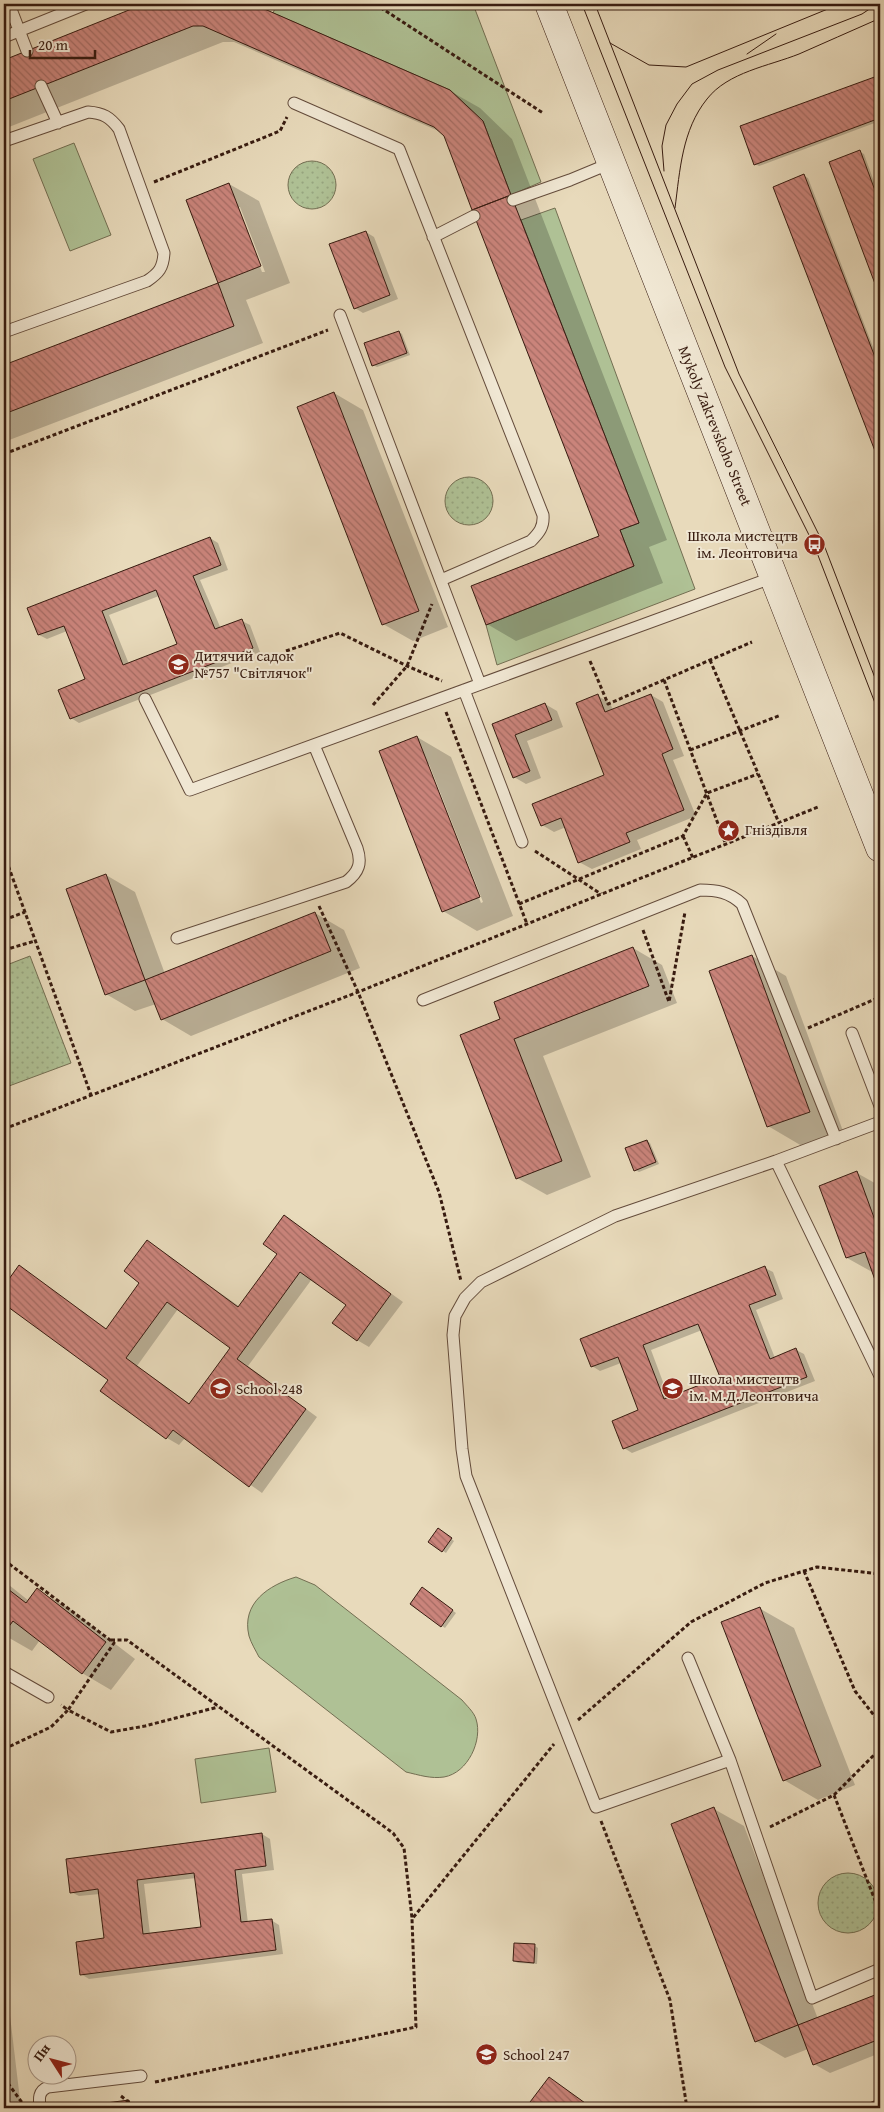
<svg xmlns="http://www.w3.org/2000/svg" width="884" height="2112" font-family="'Gentium Book Plus',serif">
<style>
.green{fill:#afc195;stroke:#736e52}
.park{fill:url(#park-dots);stroke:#736e52}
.shadow{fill:#0003;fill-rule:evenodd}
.building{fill:url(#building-back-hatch);stroke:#371b10;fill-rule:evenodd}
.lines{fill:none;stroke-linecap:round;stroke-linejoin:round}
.lane-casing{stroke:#634b3b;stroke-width:13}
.secondary-casing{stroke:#371b10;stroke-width:29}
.path{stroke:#371b10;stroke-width:3;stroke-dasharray:4 2.5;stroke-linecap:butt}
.lane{stroke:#f0e7d3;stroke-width:11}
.secondary{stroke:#f0e7d3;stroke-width:28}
.tram{stroke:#371b10;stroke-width:1}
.labels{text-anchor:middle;stroke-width:4;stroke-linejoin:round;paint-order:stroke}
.street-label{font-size:15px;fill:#371b10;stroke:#f0e7d3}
.poi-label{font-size:15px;fill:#371b10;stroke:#f0e7d3;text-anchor:start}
</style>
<defs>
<pattern id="park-dots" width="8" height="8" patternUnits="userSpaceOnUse" patternTransform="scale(1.25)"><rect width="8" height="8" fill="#afc195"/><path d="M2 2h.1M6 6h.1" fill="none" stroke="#97a57f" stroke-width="1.8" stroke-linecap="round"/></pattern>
<pattern id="building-back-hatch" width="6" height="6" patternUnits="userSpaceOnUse" patternTransform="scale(1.25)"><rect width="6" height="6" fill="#ca847b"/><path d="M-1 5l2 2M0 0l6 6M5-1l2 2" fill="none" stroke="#a56b63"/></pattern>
</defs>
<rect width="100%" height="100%" fill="#e8dabb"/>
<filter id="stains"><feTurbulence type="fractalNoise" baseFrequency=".004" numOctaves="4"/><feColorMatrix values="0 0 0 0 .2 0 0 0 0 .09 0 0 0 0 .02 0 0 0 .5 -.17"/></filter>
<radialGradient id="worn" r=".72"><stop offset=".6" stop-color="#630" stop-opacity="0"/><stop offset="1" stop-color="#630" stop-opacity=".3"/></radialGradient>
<path class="green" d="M277 4H473L541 182 511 195 483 121 450 90 273 13Z
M74 143 111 235 70 251 33 159Z
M555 208 695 589 497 665 486 625 634 566 620 530 639 523 521 220Z
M296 1577 315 1585 462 1700C466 1705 474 1712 476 1719 483 1740 468 1773 444 1777 431 1779 419 1775 406 1772L259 1657C256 1651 251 1643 249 1636 241 1603 269 1585 296 1577Z
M269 1748 276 1792 201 1803 195 1759Z"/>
<path class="park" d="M288 185a24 24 0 1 1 48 0a24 24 0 1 1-48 0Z
M445 501a24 24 0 1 1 48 0a24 24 0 1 1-48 0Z
M30 956 71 1063 9 1086 4 1072V966Z
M818 1903a30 30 0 1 1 60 0a30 30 0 1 1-60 0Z"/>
<path class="shadow" d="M147 4H249L450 91 480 108 512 139 667 540 649 547 663 583 516 641 487 624 600 537 443 133 234 42H223L4 129V61Z
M880 76V121L759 166 755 164 742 127Z
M860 152 864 154 880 198V294L831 163Z
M804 176 808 178 880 365V461L774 188Z
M229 184 259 201 290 283 246 300 263 343 4 442V366L220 283ZM237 207H240L265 272H262Z
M366 232 374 237 398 299 363 313 355 308Z
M399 332 402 334 410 355 377 367 373 365Z
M334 393 363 410 448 627 413 641 383 624Z
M210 538 218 543 228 570 200 580 221 629 242 621 250 625 260 652 79 723 71 718 87 680 67 631 47 639 39 635ZM159 596 179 645 129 664 109 615Z
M651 695 663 702 684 756 673 760 696 816 637 840 641 849 592 869 579 862 566 827 554 832 542 825 606 776 598 696 610 703 613 710Z
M545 704 557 711 563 727 527 741 541 778 526 784 514 777 493 724Z
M417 737 451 757 513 916 477 931 443 911ZM427 764H429L483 902 481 903Z
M106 875 135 892 165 974 315 913 344 930 360 968 191 1036 162 1019 156 1004 135 1011 106 994Z
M633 948 662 965 677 1003 543 1056 591 1177 547 1195 517 1178 502 1020Z
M752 956 786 976 843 1131 802 1146 768 1126Z
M646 1141 650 1143 659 1164 639 1172 635 1170Z
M857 1173 880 1186V1291L874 1273 847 1258Z
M284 1217 403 1302 369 1347 357 1340 347 1305 312 1279 248 1366 317 1417 262 1493 185 1438 179 1445 167 1438 102 1390 109 1380 4 1303V1289L19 1267 107 1329 141 1283 147 1241 240 1307 278 1254ZM178 1309 231 1348 190 1404 137 1366Z
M765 1268 773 1272 783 1299 756 1310 775 1358 796 1350 804 1354 815 1381 632 1453 624 1448 640 1411 621 1363 600 1371 592 1366ZM702 1330 721 1378 669 1398 651 1350Z
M442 1532 454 1541 446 1553 443 1551Z
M4 1581 29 1601 37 1590 67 1607 135 1659 111 1690 82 1673 40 1640 32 1651 4 1635Z
M426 1591 456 1613 445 1628 442 1626Z
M759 1608 794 1628 855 1785 818 1800 784 1780Z
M714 1809 744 1826 818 2019 880 1995V2053L830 2073 814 2064 808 2049 785 2058 756 2041Z
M262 1834 270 1839 274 1870 242 1874 248 1923 271 1920 279 1925 283 1954 89 1979 81 1974 106 1939 100 1894 79 1896 71 1892ZM196 1878 202 1928 150 1934 144 1884Z
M535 1946 538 1948 537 1964 518 1963 514 1961Z
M4 1980 6 1982 21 2108H4Z
M549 2079 561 2086 592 2108H533L529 2106Z
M129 2101 140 2108H84V2107Z
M412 2103 421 2108H408Z"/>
<path class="building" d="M144 4H253L450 90 483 121 511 195 472 210 444 136 434 127 203 26H193L4 101V60Z
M880 75V118L754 165 740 126Z
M860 150 880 204V297L829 162Z
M804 174 880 370V464L773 187Z
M229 183 261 266 218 283 186 200Z
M511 195 639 523 620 530 634 566 486 625 471 586 599 536 472 210Z
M366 231 390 295 354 309 329 244Z
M218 283 234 326 4 414V365Z
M399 331 407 353 372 366 364 343Z
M334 392 419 611 382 625 297 407Z
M210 537 221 565 193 576 215 629 242 619 253 648 70 719 58 690 85 679 64 626 38 635 27 608ZM156 590 177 644 123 665 102 611Z
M598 694 605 712 651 694 673 749 662 754 684 810 626 833 630 842 578 863 561 818 541 826 532 804 604 775 576 703Z
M545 703 552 720 515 735 530 771 513 778 492 724Z
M417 736 480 897 442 912 379 751Z
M106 874 145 980 105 995 66 889Z
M315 912 331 951 161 1020 145 980Z
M633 947 649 986 514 1039 562 1161 516 1179 460 1035 500 1019 494 1002Z
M752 955 810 1112 767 1127 709 971Z
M647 1140 656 1162 634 1171 625 1148Z
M857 1171 880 1234V1294L865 1252 846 1258 819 1186Z
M284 1215 391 1294 357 1341 332 1323 346 1305 300 1272 237 1359 306 1409 249 1487 173 1430 166 1439 100 1391 108 1380 4 1304V1286L19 1265 106 1329 139 1283 124 1271 147 1240 238 1307 277 1254 263 1244ZM167 1302 230 1348 189 1404 126 1358Z
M765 1266 776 1295 749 1305 770 1359 796 1348 807 1377 623 1449 612 1421 638 1410 618 1357 591 1367 580 1339ZM698 1324 720 1377 664 1399 643 1345Z
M438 1528 452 1538 442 1552 428 1542Z
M4 1586 26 1603 37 1588 106 1642 82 1674 13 1621 4 1633Z
M422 1587 453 1610 441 1627 410 1604Z
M760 1607 821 1766 783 1781 721 1622Z
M714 1807 798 2025 755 2042 671 1824Z
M262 1833 266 1866 235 1870 241 1922 272 1919 276 1950 80 1975 76 1942 104 1938 98 1889 70 1893 66 1859ZM194 1873 201 1927 143 1934 137 1880Z
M514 1943 535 1944 534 1963 513 1961Z
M880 1993V2039L813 2065 798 2025Z
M549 2077 592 2108H531L527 2106Z
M129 2100 130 2108H83V2106Z"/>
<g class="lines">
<defs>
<path id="lane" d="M9 4 27 51
M4 37 86 4
M41 86 58 123
M294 103 399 149 543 515C544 527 539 533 531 541L441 580
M4 141 88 112C103 113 110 117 119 129L164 253C163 268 159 273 147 281L4 332
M513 200 570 180 611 163
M433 237 474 216
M340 315 480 684
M464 690 522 842
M145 699 190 790 774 577
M177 938 346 882C359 872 362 863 357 848L314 745
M423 1000 700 890C717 890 729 892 742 904L836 1139
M852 1033 880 1106
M776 1161 880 1376
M688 1658 730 1760 812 1998 880 1969
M4 1672 48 1697
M730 1760 596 1807 466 1476 462 1449 453 1335 455 1316 465 1298 481 1282 615 1216 776 1161 880 1122
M40 2108C39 2099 38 2091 48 2087L141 2076
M873 2108 880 2105"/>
<path id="secondary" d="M549 4 880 848"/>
</defs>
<use href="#lane" class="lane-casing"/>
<use href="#secondary" class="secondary-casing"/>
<path class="path" d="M375 4 543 113
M154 182 280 131 287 117
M4 454 328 330
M286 651 340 633 407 666 442 681
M710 660 779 823
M590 661 608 704 752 642
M664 680 726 845
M373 705 407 666 432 604
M446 712 527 924
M690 750 781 715
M683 836 693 858
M535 851 601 894
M4 854 91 1095
M519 904 683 836 707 793 758 774
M319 906 358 992 439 1192 461 1281
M4 920 25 912
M643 930 669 1002 685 912
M4 950 35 941
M4 960 6 950
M808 1028 880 997
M4 1129 358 992 818 807
M4 1560 114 1643 68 1710 61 1705
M804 1571 855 1691 880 1723
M111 1640H127L393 1833 404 1848 412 1918
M578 1720 691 1622 765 1583 817 1567 880 1574
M4 1749 51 1727 68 1710 111 1732 145 1726 218 1707
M834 1795 880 1913
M601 1821 670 2000 687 2108
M770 1827 834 1795 880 1749
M4 2078 23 2104
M155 2082 416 2027 412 1919 554 1744
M121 2096 136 2108"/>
<use href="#lane" class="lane"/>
<use href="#secondary" class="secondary"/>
<path class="tram" d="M582 4 725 367 814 545 880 716
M595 4 739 374 824 545 880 691
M610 43 649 65 686 67 840 4
M747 54 776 34
M664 171 662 146 666 125 677 104 692 84 718 70 862 14 877 4
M675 208C680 170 682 130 707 99 728 72 769 66 799 54 825 43 850 31 876 20L880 16"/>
</g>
<defs>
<symbol id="bus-disc" viewBox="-11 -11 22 22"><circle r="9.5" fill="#8f2418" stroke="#f0e7d3"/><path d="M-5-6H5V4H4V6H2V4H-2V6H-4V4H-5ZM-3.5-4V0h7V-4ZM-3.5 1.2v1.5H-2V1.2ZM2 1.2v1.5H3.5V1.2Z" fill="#fff"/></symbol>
<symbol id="school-disc" viewBox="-11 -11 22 22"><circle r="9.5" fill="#8f2418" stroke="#f0e7d3"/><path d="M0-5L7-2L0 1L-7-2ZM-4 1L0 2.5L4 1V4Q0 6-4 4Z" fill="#fff"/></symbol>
<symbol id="sight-disc" viewBox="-11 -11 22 22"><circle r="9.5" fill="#8f2418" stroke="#f0e7d3"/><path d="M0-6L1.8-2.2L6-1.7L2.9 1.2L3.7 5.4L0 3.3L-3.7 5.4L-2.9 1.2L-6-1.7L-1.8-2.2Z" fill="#fff"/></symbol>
</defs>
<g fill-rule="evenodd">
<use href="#bus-disc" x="802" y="532" width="25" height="25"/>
<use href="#school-disc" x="166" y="652" width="25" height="25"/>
<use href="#sight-disc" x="716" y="818" width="25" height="25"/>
<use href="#school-disc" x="660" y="1376" width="25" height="25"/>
<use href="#school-disc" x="208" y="1376" width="25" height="25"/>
<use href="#school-disc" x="474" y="2042" width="25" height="25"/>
</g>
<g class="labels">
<g class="street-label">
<text transform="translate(715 426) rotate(68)" y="5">Mykoly Zakrevskoho Street</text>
</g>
<g class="poi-label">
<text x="798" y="541" text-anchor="end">Школа мистецтв<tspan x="798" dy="17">ім. Леонтовича</tspan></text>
<text x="194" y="661">Дитячий садок<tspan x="194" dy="17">№757 "Світлячок"</tspan></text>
<text x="745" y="835">Гніздівля</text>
<text x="689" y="1384">Школа мистецтв<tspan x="689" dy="17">ім. М.Д.Леонтовича</tspan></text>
<text x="236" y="1394">School 248</text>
<text x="503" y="2060">School 247</text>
</g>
</g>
<rect width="884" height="2112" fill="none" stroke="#e8dabb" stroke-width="20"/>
<rect x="5" y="5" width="874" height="2102" fill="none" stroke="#371b10" stroke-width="2.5"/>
<rect x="10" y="10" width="864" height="2092" fill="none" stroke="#371b10"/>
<g transform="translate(52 2060) rotate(306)"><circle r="24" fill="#f0e7d3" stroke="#a69585"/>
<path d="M0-4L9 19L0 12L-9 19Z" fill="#8f2418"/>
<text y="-8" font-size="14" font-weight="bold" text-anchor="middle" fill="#371b10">Пн</text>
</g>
<path d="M30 50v8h65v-8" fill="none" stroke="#371b10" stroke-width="2.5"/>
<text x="38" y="50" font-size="15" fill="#371b10" stroke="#f0e7d3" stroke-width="4" paint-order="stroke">20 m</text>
<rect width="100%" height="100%" filter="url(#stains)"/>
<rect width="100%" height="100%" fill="url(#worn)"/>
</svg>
